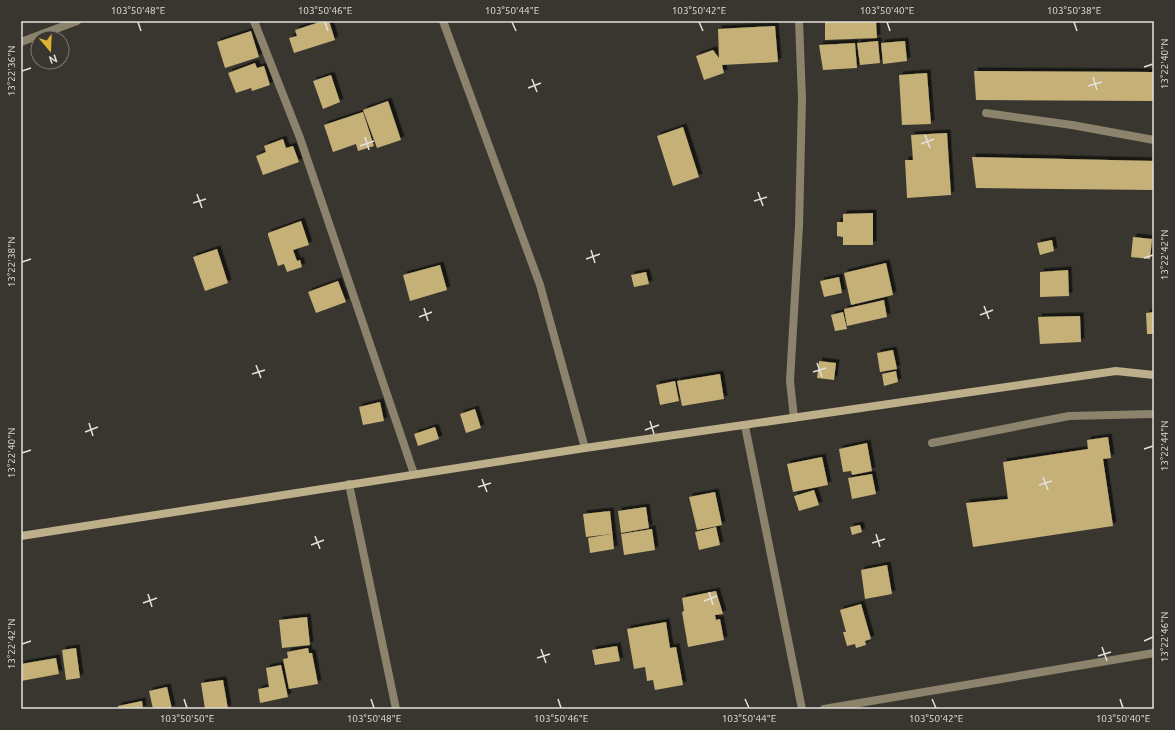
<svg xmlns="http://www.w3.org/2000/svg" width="1175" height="730" font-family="Ubuntu,sans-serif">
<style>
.building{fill:#c5b078;filter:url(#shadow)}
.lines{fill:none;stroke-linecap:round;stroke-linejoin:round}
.lane{stroke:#8c836c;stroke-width:8}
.street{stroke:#8c836c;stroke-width:8}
.secondary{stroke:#bdaf8a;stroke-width:8}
.ticks{fill:none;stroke:#e3e1dd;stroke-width:1.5}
.neatline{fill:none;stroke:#e3e1dd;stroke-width:1.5}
.ticks-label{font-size:10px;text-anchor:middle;fill:#e3e1dd}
</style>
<defs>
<filter id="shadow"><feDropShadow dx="3.5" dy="-3.5" stdDeviation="0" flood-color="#0009"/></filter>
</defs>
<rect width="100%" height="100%" fill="#38362f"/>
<path class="building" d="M323 21H329L335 40 294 53 289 38 297 36 295 30Z
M825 21H876L877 38 825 40Z
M775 26 778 62 722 65 724 73 704 80 696 56 713 50 719 58 718 29Z
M251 31 259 57 225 68 217 42Z
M878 41 880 63 860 65 857 43Z
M905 41 907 61 883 64 881 43Z
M855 43 857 68 823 70 819 45Z
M255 63 257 68 264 66 270 85 252 91 251 88 236 93 228 73Z
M974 71 1153 72V101L976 100Z
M927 73 931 124 902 125 899 75Z
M331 75 340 102 323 109 313 81Z
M388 101 401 140 377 148 363 110Z
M363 112 374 146 358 151 356 144 333 152 324 125Z
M683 127 699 177 673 186 657 136Z
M947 133 951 195 907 198 905 160H913L911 135Z
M283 139 286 148 293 146 299 162 263 175 256 156 266 152 264 146Z
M972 157 1154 161V190L976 188Z
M873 213V245H843V237L837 236V222H843V214Z
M301 221 309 245 293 250 297 261 300 260 302 267 287 272 284 264 278 266 268 235V233Z
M1133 237 1152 239 1150 259 1131 257Z
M1052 240 1054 251 1040 255 1037 243Z
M217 249 228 283 205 291 193 257Z
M886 263 893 295 851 305 844 273Z
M440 265 447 290 410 301 403 275Z
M1068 270 1069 296 1040 297V272Z
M646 272 649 284 634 287 631 275Z
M839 277 842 293 824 297 820 281Z
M338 281 346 302 316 313 308 292Z
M884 300 887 317 847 326 844 309Z
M843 312 847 329 835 331 831 315Z
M1154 312V334H1147L1146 313Z
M1080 316 1081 342 1040 344 1038 317Z
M893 350 897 369 880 372 877 353Z
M819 361 836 363 834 380 817 378Z
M896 371 898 382 884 386 882 374Z
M720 374 724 399 682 406 677 381Z
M675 381 679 401 660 405 656 385Z
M380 402 384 421 363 425 359 407Z
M475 409 481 428 466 433 460 414Z
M435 427 439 439 418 446 414 434Z
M1108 437 1111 458 1103 459 1113 526 973 547 966 503 1008 499 1003 462 1088 449 1087 440Z
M867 443 872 471 852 475 851 471 843 472 839 449Z
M822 457 828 485 793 492 787 464Z
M872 474 876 494 852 499 848 478Z
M814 490 819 505 799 511 794 496Z
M715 492 722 525 697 530 689 497Z
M646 507 649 528 621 533 618 511Z
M610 511 614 549 590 553 588 538 611 534 586 537 583 514Z
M860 525 862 532 852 535 850 527Z
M716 527 720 545 699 550 695 532Z
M652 529 655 550 624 555 621 534Z
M887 565 892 594 865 599 861 570Z
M716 591 723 614 715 615 716 620 720 619 724 640 688 647 682 612 684 611 682 598Z
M861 604 871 639 865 641 866 645 856 648 855 644 847 646 843 632H846L840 610Z
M307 617 310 645 282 648 279 620Z
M666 622 670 648 676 647 683 685 655 690 653 680 647 681 645 667 634 669 627 629Z
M617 646 620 661 595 665 592 650Z
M76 648 80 678 66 680 62 650Z
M308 648 309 653H312L318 684 289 689 283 659 288 658 287 652Z
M56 658 59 674 21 681V664Z
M281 665 288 697 260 703 258 689 269 687 266 668Z
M223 680 228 709H205L201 683Z
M167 687 172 709H153L149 691Z
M142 701 143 709H118V706Z"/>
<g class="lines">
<path class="lane" d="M932 443 1069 416 1154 414"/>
<path class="street" d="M254 21 300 138 414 474
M443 21 540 285 585 448
M21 42 77 21
M986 113 1072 125 1154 140
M794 418 790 381 799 226 802 99 799 21
M745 426 802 709
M349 484 396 709
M824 709 1154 653"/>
<path class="secondary" d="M21 536 585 448 1116 371 1154 375"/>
</g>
<path class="ticks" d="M138 22 141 31M325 22 328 31M512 22 516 31M699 22 703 31M887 22 890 31M1074 22 1077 31M1144 67 1153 64M22 71 31 68M1093 77 1097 90M532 79 537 92M1088 86 1102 82M528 88 541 83M925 135 930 148M365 137 369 150M921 144 934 139M360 146 374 141M758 192 763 206M197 194 202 208M754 201 767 197M193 203 206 199M591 250 595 263M1144 258 1153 255M586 259 600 254M22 262 31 259M984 306 989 319M424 308 428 321M980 315 993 310M419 317 432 312M817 363 822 377M256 365 261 378M813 372 826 368M252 374 265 370M650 421 654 434M89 423 93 436M645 430 659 425M85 432 98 427M1144 449 1153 446M22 453 31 450M1043 477 1048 490M482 479 487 492M1039 485 1052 481M478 487 491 483M876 534 880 547M315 536 320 549M872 543 885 539M311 545 324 540M709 592 713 605M148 594 152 607M704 601 717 596M143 603 157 598M1144 641 1153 637M22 644 31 641M1102 647 1107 661M541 649 546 663M1098 656 1111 652M537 658 550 654M184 699 187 708M371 699 374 708M558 699 561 708M745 699 749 708M932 699 936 708M1120 699 1123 708"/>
<rect width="1175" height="730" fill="none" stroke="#38362f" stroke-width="44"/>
<g transform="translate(50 50) rotate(161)"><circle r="19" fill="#38362f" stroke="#7c7a75"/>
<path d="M0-3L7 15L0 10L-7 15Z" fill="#dbb233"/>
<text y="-6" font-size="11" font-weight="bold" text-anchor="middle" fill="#e3e1dd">N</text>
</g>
<rect x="22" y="22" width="1131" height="686" class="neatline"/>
<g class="ticks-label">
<text x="138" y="14">103°50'48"E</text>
<text x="325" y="14">103°50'46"E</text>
<text x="512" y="14">103°50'44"E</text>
<text x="699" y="14">103°50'42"E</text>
<text x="887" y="14">103°50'40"E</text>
<text x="1074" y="14">103°50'38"E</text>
<text transform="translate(1164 64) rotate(-90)" y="4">13°22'40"N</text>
<text transform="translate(11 71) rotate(-90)" y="4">13°22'36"N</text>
<text transform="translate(1164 255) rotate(-90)" y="4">13°22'42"N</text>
<text transform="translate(11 262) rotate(-90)" y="4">13°22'38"N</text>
<text transform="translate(1164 446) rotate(-90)" y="4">13°22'44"N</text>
<text transform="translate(11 453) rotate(-90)" y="4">13°22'40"N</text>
<text transform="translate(1164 637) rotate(-90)" y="4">13°22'46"N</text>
<text transform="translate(11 644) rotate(-90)" y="4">13°22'42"N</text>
<text x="187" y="722">103°50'50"E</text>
<text x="374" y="722">103°50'48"E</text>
<text x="561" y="722">103°50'46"E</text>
<text x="749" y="722">103°50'44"E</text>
<text x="936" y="722">103°50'42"E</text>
<text x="1123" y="722">103°50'40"E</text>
</g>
</svg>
